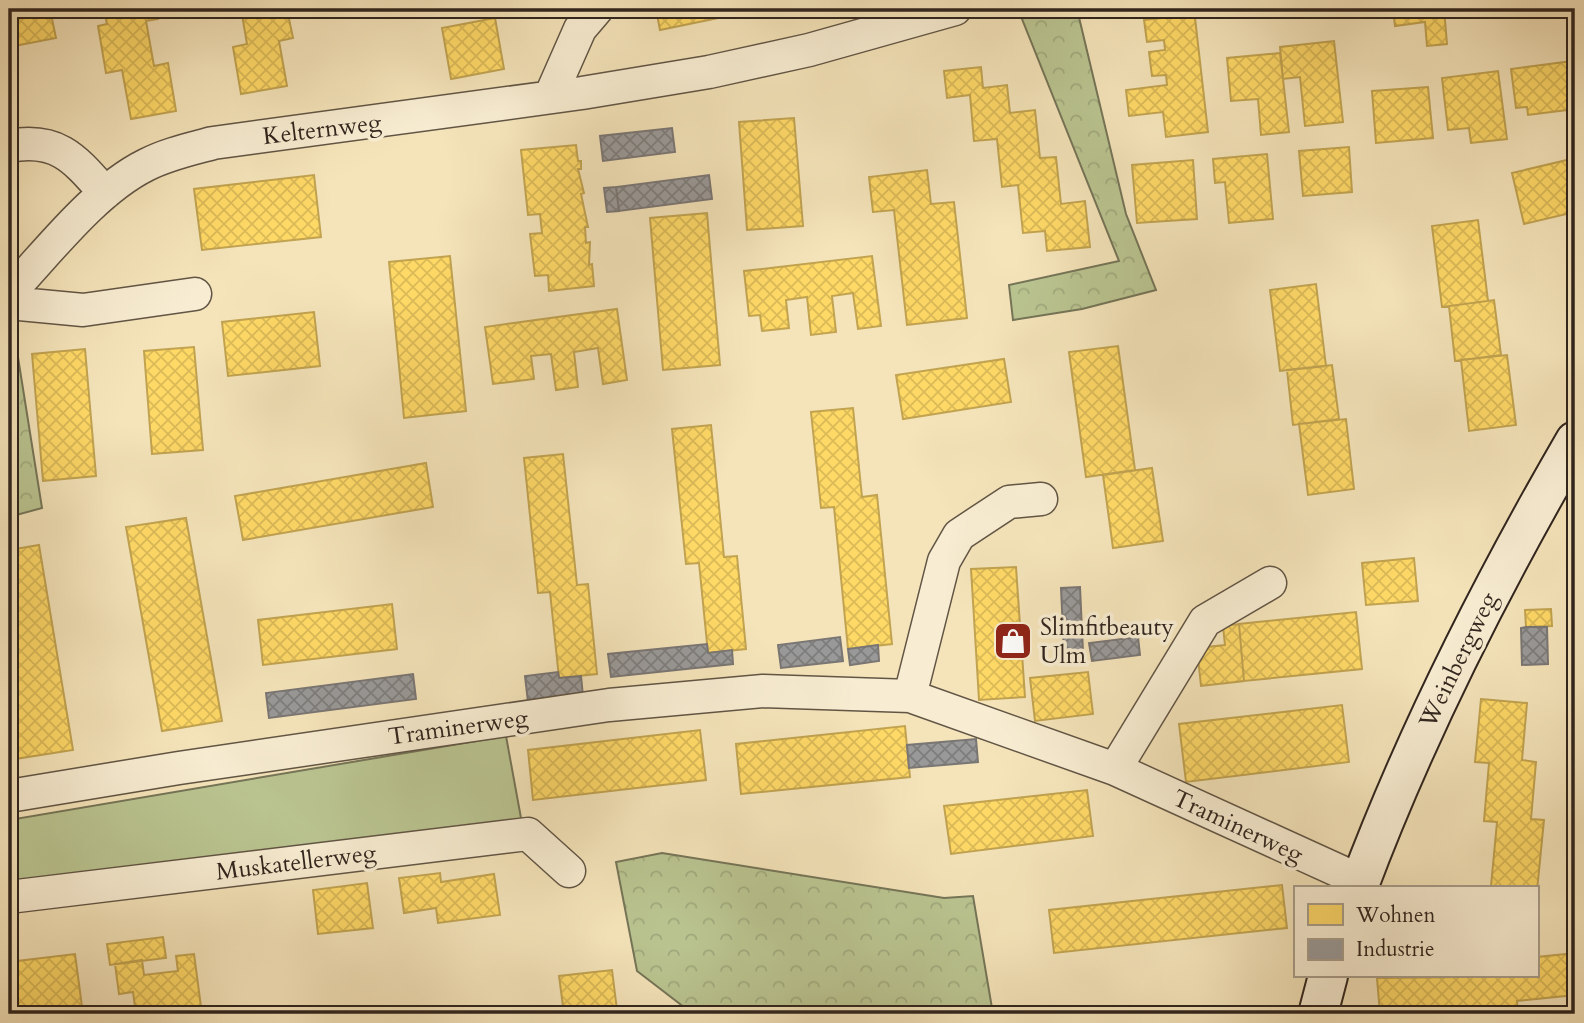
<svg xmlns="http://www.w3.org/2000/svg" width="1584" height="1023" font-family="Cardo,serif">
<style>
.grass{fill:#bac591;stroke:#757558;stroke-width:2}
.park{fill:url(#park-crowns);stroke:#757558;stroke-width:2}
.homes{fill:url(#homes-cross-hatch);stroke:#c1a350;stroke-width:2}
.industry{fill:url(#industry-cross-hatch);stroke:#7a7674;stroke-width:2}
.lines{fill:none;stroke-linecap:round;stroke-linejoin:round}
.street-casing{stroke:#615545;stroke-width:35}
.secondary-casing{stroke:#30251e;stroke-width:42}
.street{stroke:#f8edd2;stroke-width:32}
.secondary{stroke:#f8edd2;stroke-width:38}
.labels{text-anchor:middle;stroke-width:7;stroke-linejoin:round;paint-order:stroke}
.street-label{font-size:24px;fill:#30251e;stroke:#f8edd2}
.poi-label{font-size:24px;fill:#30251e;stroke:#f8edd2;text-anchor:start}
</style>
<defs>
<pattern id="park-crowns" width="20" height="18" patternUnits="userSpaceOnUse" patternTransform="scale(1.75)"><rect width="20" height="18" fill="#bac591"/><path d="M2 6a3 3 0 1 1 6 0M12 15a3 3 0 1 1 6 0" fill="none" stroke="#a0a97d"/></pattern>
<pattern id="homes-cross-hatch" width="8" height="8" patternUnits="userSpaceOnUse" patternTransform="scale(1.75)"><rect width="8" height="8" fill="#ffd966"/><path d="M0 0l8 8M0 8l8-8" fill="none" stroke="#dbba58"/></pattern>
<pattern id="industry-cross-hatch" width="8" height="8" patternUnits="userSpaceOnUse" patternTransform="scale(1.75)"><rect width="8" height="8" fill="#999"/><path d="M0 0l8 8M0 8l8-8" fill="none" stroke="#7d7d7c"/></pattern>
</defs>
<rect width="100%" height="100%" fill="#f5e4ba"/>
<filter id="stains"><feTurbulence type="fractalNoise" baseFrequency=".00286" numOctaves="4"/><feColorMatrix values="0 0 0 0 .2 0 0 0 0 .09 0 0 0 0 .02 0 0 0 .5 -.17"/></filter>
<radialGradient id="worn" r=".72"><stop offset=".6" stop-color="#630" stop-opacity="0"/><stop offset="1" stop-color="#630" stop-opacity=".3"/></radialGradient>
<path class="grass" d="M506 736 523 829 9 892V820Z"/>
<path class="park" d="M1018 9H1077L1126 214 1156 290 1082 309 1013 320 1009 285 1119 261Z
M13 326 42 508 9 517V333Z
M662 853 944 898 973 896 993 1014H693L637 971 616 862Z"/>
<path class="homes" d="M9 9H50L56 38 9 47Z
M104 9H156L158 19 146 21 154 66 168 63 176 111 131 119 122 70 106 73 98 26 107 24Z
M241 9H287L293 38 279 41 287 86 241 94 233 47 247 44Z
M656 9H762L660 30Z
M1160 9H1194L1208 132 1166 137 1163 112 1129 116 1126 90 1167 85 1166 75 1152 76 1149 52 1165 50 1164 40 1147 42 1144 20 1161 18Z
M1393 9H1444L1447 44 1427 46 1425 22 1395 26Z
M495 18 504 69 451 79 442 28Z
M1334 41 1343 122 1305 126 1300 77 1283 79 1280 47Z
M1280 53 1289 132 1261 135 1258 99 1231 101 1227 58Z
M1573 61 1575 109 1528 115 1527 107 1516 108 1511 69Z
M981 67 983 88 1007 85 1010 113 1035 110 1040 158 1056 157 1061 204 1085 201 1090 247 1047 251 1045 231 1023 233 1018 185 1002 187 997 139 974 141 970 95 947 98 944 71Z
M1498 71 1507 139 1471 143 1469 128 1448 130 1442 78Z
M1428 87 1433 138 1376 143 1372 91Z
M794 118 803 226 747 230 739 122Z
M576 145 578 161H581V169H578L584 193 581 194 588 227H585L586 243 590 242 589 265 592 264 594 286 549 291 548 275 535 276 530 234 542 233 540 214 528 215 521 150Z
M1349 147 1352 192 1303 196 1299 151Z
M1267 154 1273 219 1229 223 1225 182 1215 183 1213 159Z
M1575 158V212L1524 224 1512 173Z
M1193 160 1197 219 1137 223 1132 165Z
M927 170 931 204 954 202 967 318 907 325 894 210 873 212 869 177Z
M314 175 321 237 202 250 194 189Z
M707 213 720 365 663 370 650 218Z
M1478 220 1488 301 1442 307 1432 226Z
M450 256 466 411 404 418 389 262Z
M872 256 881 326 858 329 853 293 832 296 836 332 811 335 807 297 786 300 789 328 762 331 760 315 749 316 744 271Z
M1316 284 1326 366 1280 371 1270 290Z
M1494 300 1501 355 1455 361 1449 306Z
M617 309 627 380 603 384 598 348 574 352 578 387 556 390 551 354 531 356 534 379 493 384 485 327Z
M314 312 320 366 228 376 222 322Z
M1118 346 1135 470 1086 477 1069 352Z
M194 347 203 450 152 454 144 351Z
M85 349 96 476 43 481 32 354Z
M1507 355 1516 425 1469 431 1461 360Z
M1004 359 1011 402 903 419 896 375Z
M1332 365 1339 419 1293 425 1287 370Z
M853 408 862 497 877 495 892 644 848 649 834 507 821 508 811 412Z
M1346 419 1354 489 1308 495 1299 424Z
M711 425 724 557 737 556 746 649 708 653 699 563 686 564 672 429Z
M563 454 577 585 588 584 597 674 559 678 550 592 538 593 524 458Z
M426 463 433 507 243 540 235 496Z
M1152 468 1163 541 1113 548 1103 475Z
M186 518 222 721 162 731 126 527Z
M39 545 73 750 15 759 9 719V550Z
M1414 558 1418 601 1366 605 1362 563Z
M1016 567 1025 697 979 700 971 569Z
M392 604 397 649 263 665 258 620Z
M1551 609 1552 626 1526 627 1525 610Z
M1356 612 1362 669 1244 681 1239 624Z
M1239 624 1244 681 1201 686 1197 648 1225 645 1223 626Z
M1088 672 1093 714 1035 721 1030 678Z
M1481 699 1527 703 1522 760 1536 762 1531 819 1544 820 1537 891 1491 886 1497 822 1484 821 1489 763 1475 762Z
M1342 705 1349 762 1186 782 1179 724Z
M905 726 910 777 741 794 736 744Z
M700 730 706 780 533 800 528 750Z
M1087 790 1093 836 951 854 944 806Z
M440 873 441 882 494 874 500 915 438 923 436 908 404 913 399 878Z
M367 883 373 928 318 934 313 890Z
M1282 885 1287 928 1054 953 1049 910Z
M163 937 166 958 110 965 107 944Z
M1575 953V995L1517 1001 1518 1012 1380 1014 1377 978 1537 976V957Z
M75 954 83 1014H9V962Z
M194 954 202 1014H136L133 992 119 994 115 964 142 960 144 975 178 971 176 956Z
M612 970 617 1010 564 1014 559 976Z"/>
<path class="industry" d="M672 128 675 152 603 161 600 136Z
M709 175 712 199 619 211 616 187Z
M616 187 619 211 607 212 604 188Z
M1080 587 1083 652 1064 653 1061 588Z
M1526 627H1547L1548 664 1522 665 1521 628Z
M840 637 843 661 781 668 778 645Z
M1138 637 1140 655 1092 661 1089 643Z
M707 644 708 653 732 650 733 664 611 677 608 654Z
M878 645 879 661 850 665 848 649Z
M558 672 559 678 581 676 583 696 528 702 525 676Z
M413 674 416 699 269 718 266 693Z
M976 739 978 762 909 768 907 745Z"/>
<g class="lines">
<defs>
<path id="street" d="M550 97 580 29 597 9
M9 146C58 137 75 159 105 193
M9 293C49 251 94 191 146 165 167 154 191 149 213 143L582 93 709 72 809 50 955 9
M9 303 83 310 195 294
M910 696 944 561 959 535 1009 502 1041 499
M1115 769 1205 621 1270 583
M9 796 179 768 609 705 763 691 910 696 1115 769 1361 881
M9 897 528 834 569 871"/>
<path id="secondary" d="M1358 888C1416 733 1492 584 1575 441
M1318 1014 1328 976"/>
</defs>
<use href="#street" class="street-casing"/>
<use href="#secondary" class="secondary-casing"/>
<use href="#street" class="street"/>
<use href="#secondary" class="secondary"/>
</g>
<defs>
<symbol id="shop-square" viewBox="-11 -11 22 22"><rect x="-9" y="-9" width="18" height="18" rx="4" fill="#8f2418" stroke="#f8edd2"/><path d="M-5-2.5h2.3a2.7 3.5 0 0 1 5.4 0H5L5.5 6h-11ZM-1.5-2.5h3a1.5 2.3 0 0 0-3 0Z" fill="#fff"/></symbol>
</defs>
<g fill-rule="evenodd">
<use href="#shop-square" x="991" y="619" width="44" height="44"/>
</g>
<g class="labels">
<g class="street-label">
<text transform="translate(322 129) rotate(-7)" y="8">Kelternweg</text>
<text transform="translate(1458 660) rotate(-64)" y="8">Weinbergweg</text>
<text transform="translate(458 727) rotate(-8)" y="8">Traminerweg</text>
<text transform="translate(1238 826) rotate(25)" y="8">Traminerweg</text>
<text transform="translate(296 862) rotate(-7)" y="8">Muskatellerweg</text>
</g>
<g class="poi-label">
<text x="1040" y="635">Slimfitbeauty<tspan x="1040" dy="28">Ulm</tspan></text>
</g>
</g>
<rect width="1584" height="1023" fill="none" stroke="#f5e4ba" stroke-width="35"/>
<rect x="10" y="10" width="1563" height="1002" fill="none" stroke="#30251e" stroke-width="3.5"/>
<rect x="18" y="18" width="1549" height="988" fill="none" stroke="#30251e" stroke-width="2"/>
<rect x="1294" y="886" width="245" height="91" fill="#f8edd2" stroke="#a89d8a" stroke-width="2"/>
<rect x="1308" y="904" width="35" height="21" fill="#ffd966" stroke="#a89d8a" stroke-width="2"/>
<text x="1356" y="922" font-size="21" fill="#30251e">Wohnen</text>
<rect x="1308" y="939" width="35" height="21" fill="#999999" stroke="#a89d8a" stroke-width="2"/>
<text x="1356" y="956" font-size="21" fill="#30251e">Industrie</text>
<rect width="100%" height="100%" filter="url(#stains)"/>
<rect width="100%" height="100%" fill="url(#worn)"/>
</svg>
